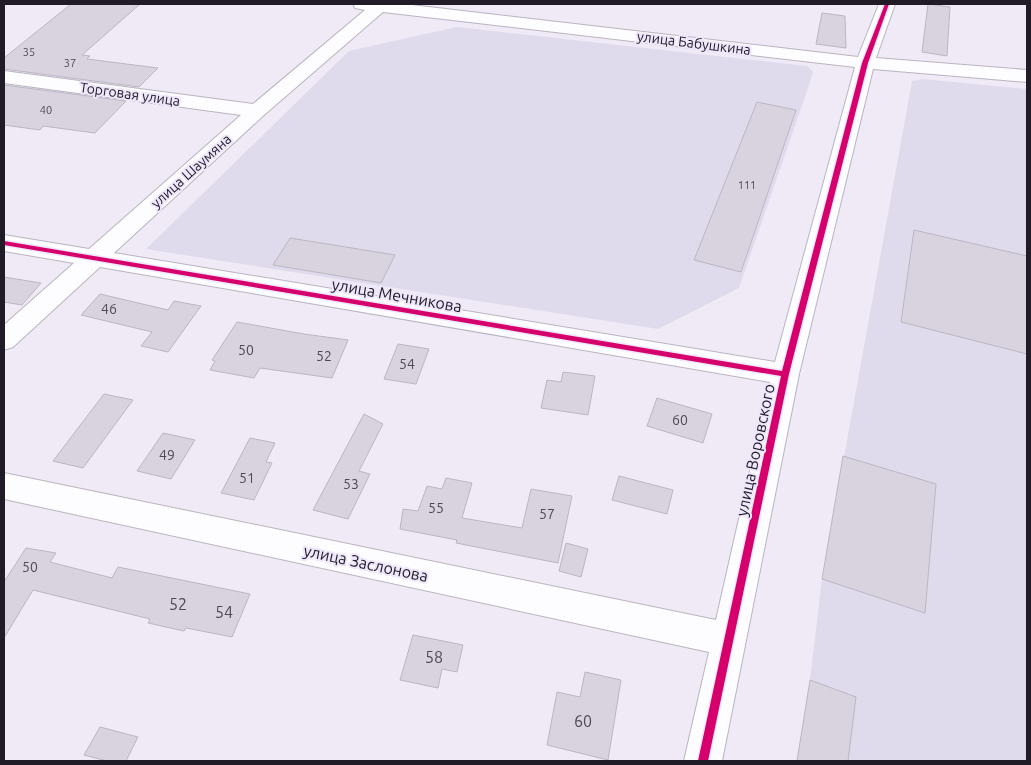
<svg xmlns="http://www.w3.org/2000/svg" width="1031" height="765" font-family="Ubuntu,sans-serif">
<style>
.commercial{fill:#e0dbec}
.building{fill:#d8d3df;stroke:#bbb7c2}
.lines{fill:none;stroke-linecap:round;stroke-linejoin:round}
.minor-casing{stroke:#b9b5c0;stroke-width:2}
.minor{fill:#fdfcfe;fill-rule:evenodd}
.cycleway-casing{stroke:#eee6fa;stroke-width:3}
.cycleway{fill:#d6006c;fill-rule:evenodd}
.labels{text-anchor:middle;stroke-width:4;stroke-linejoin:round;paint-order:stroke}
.far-number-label{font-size:11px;fill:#4e4955}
.far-street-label{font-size:14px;fill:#201b27;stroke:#eee6fa}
.number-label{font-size:14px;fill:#4e4955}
.street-label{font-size:16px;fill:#201b27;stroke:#eee6fa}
.near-number-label{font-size:16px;fill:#4e4955}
</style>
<rect width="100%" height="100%" fill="#efeaf6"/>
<path class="commercial" d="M457 27 807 66 813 72 807 91 739 288 658 329 146 249 349 51Z
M923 79 1027 89V761H797L810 680 822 579 912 81Z"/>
<path class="building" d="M71 4H140L82 55 90 56 87 59 158 68 139 87 4 69V58Z
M928 4 950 7 947 56 922 52Z
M822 13 845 16 846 48 816 44Z
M4 85 126 101 95 133 43 126 40 130 4 125Z
M757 102 796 110 741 272 694 260Z
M914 230 1027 256V354L901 322Z
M290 238 395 255 381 283 273 265Z
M4 277 41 283 22 305 4 302Z
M100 294 168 310 174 301 201 306 168 352 141 346 152 332 81 315Z
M237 322 304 334 348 340 332 378 260 368 254 378 210 370 215 361 212 360Z
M398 344 429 349 416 384 384 379Z
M563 372 595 376 588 415 541 408 547 380 561 382Z
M104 394 133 400 83 468 53 461Z
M657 398 712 414 703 443 647 426Z
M364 414 383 424 359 471 370 474 348 519 313 510Z
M163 433 195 440 171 479 137 471Z
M250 438 275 443 266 462 272 463 254 500 221 493Z
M843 456 936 484 925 613 822 579Z
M619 476 673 490 667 514 612 500Z
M446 478 472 483 462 518 522 528 531 489 572 496 558 563 456 543 457 540 400 529 403 509 418 511 427 486 442 489Z
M566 543 588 549 581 577 559 571Z
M26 548 56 553 50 562 112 578 118 567 250 594 232 637 186 628 184 631 148 623 150 619 33 590 4 638V582Z
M413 635 463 645 457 672 442 669 438 688 400 680Z
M585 672 621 680 608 760 547 745 557 692 580 697Z
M810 680 856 697 848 761H797Z
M100 727 138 737 126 761H107L84 755Z"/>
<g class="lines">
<defs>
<path id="minor" d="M353 4H403L858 57 879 4H895L876 58 1027 70V82L873 69 799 374 722 761H684L709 652 4 499V473L716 620 770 382 100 267 13 347 4 350V325L74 263 4 251V235L89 249 241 115 4 83V71L253 104 365 10 355 8ZM383 12 855 67 775 362 114 253 264 115Z"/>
</defs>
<use href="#minor" class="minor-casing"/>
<use href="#minor" class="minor"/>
<defs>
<path id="cycleway" d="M885 4H889L868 63 789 374 708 761H698L781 376 4 245V241L782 371 862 63Z"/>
</defs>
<use href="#cycleway" class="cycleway-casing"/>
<use href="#cycleway" class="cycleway"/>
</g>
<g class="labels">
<g class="far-number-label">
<text x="29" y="56">35</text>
<text x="70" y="67">37</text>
<text x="46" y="114">40</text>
<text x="747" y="189">111</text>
</g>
<g class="far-street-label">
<text transform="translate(694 43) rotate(7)" y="5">улица Бабушкина</text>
<text transform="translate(130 94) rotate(8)" y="5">Торговая улица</text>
<text transform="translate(191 171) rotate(-42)" y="5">улица Шаумяна</text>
</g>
<g class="number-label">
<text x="109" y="314">46</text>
<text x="246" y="355">50</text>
<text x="324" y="361">52</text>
<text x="407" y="369">54</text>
<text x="680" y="425">60</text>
<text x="167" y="460">49</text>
<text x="247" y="483">51</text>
<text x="351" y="489">53</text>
<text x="436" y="513">55</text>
<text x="547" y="519">57</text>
<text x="30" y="572">50</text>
</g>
<g class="street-label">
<text transform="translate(397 295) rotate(10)" y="6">улица Мечникова</text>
<text transform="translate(755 450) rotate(-78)" y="6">улица Воровского</text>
<text transform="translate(366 563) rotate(12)" y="6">улица Заслонова</text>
</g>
<g class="near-number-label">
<text x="178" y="610">52</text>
<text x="224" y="618">54</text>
<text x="434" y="663">58</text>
<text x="583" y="727">60</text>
</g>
</g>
<rect width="1031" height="765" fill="none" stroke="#201b27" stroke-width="10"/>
</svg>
